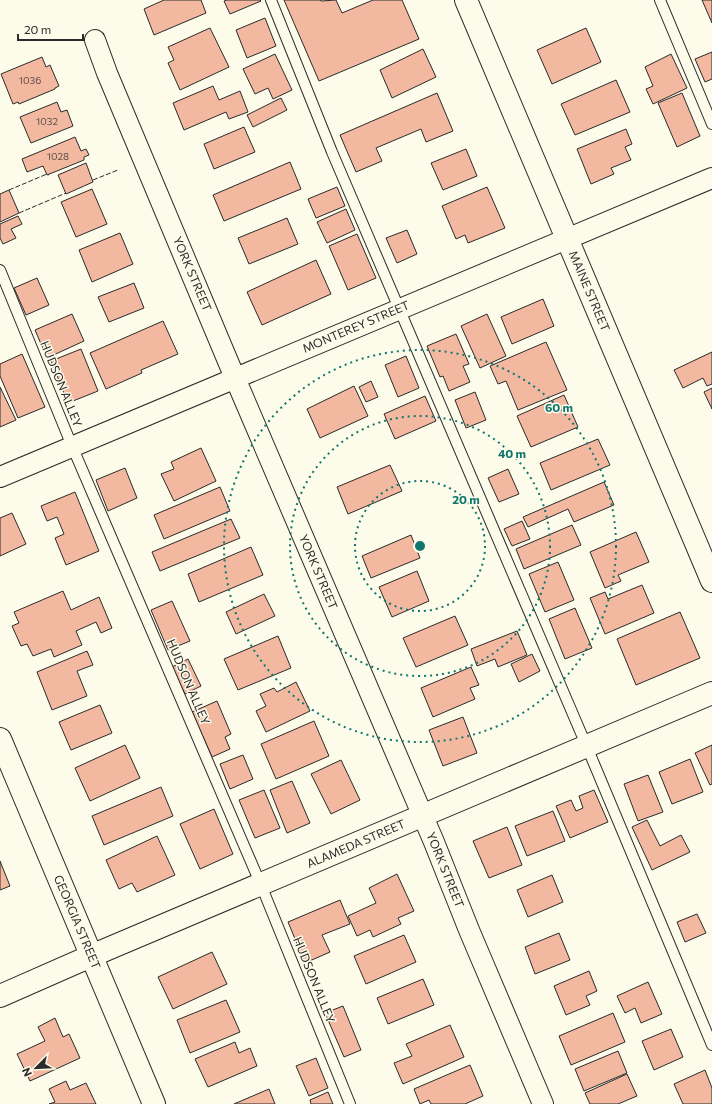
<svg xmlns="http://www.w3.org/2000/svg" width="712" height="1104" font-family="Commissioner,sans-serif">
<style>
.building{fill:#f2b8a0;stroke:#2b2b2b}
.lines{fill:none;stroke-linecap:round;stroke-linejoin:round}
.lane-casing{stroke:#2b2b2b;stroke-width:12}
.street-casing{stroke:#2b2b2b;stroke-width:22}
.secondary-casing{stroke:#2b2b2b;stroke-width:24}
.lane{stroke:#fdfbea;stroke-width:10}
.street{stroke:#fdfbea;stroke-width:20}
.secondary{stroke:#fdfbea;stroke-width:22}
.fence{stroke:#2b2b2b;stroke-width:1;stroke-dasharray:5 2;stroke-linecap:butt}
.ring{fill:none;stroke:#0f766e;stroke-width:2;stroke-dasharray:2 4}
.labels{text-anchor:middle;stroke-width:3;stroke-linejoin:round;paint-order:stroke}
.number-label{font-size:10px;fill:#5d4e48}
.street-label{font-size:12px;fill:#2b2b2b;stroke:#fdfbea}
.centre{fill:#0f766e;stroke:#fdfbea;stroke-width:2}
.ring-label{font-size:12px;text-anchor:middle;font-weight:bold;fill:#0f766e;stroke:#fdfbea;stroke-width:3;stroke-linejoin:round;paint-order:stroke}
</style>
<rect width="100%" height="100%" fill="#fdfbea"/>
<path class="building" d="M164 0H201L206 13 154 35 144 9Z
M227 0H260L261 1 230 14 224 1Z
M284 0H320L321 1 336 0 342 13 373 0H402L419 39 319 81Z
M702 0H712V23Z
M265 18 276 46 247 58 236 30Z
M210 28 229 67 180 90 168 63 174 60 168 47Z
M586 28 601 62 552 84 537 50Z
M423 49 436 77 392 98 380 70Z
M712 52V79L705 82 695 59Z
M275 54 292 90 273 99 268 88 255 94 243 69Z
M671 54 687 88 653 104 646 89 653 86 645 67Z
M42 57 46 67 50 65 59 86 55 88V89L19 104 18 102 13 104 1 74Z
M616 80 630 112 575 135 561 104Z
M213 86 219 100 240 91 248 112 229 119 226 112 184 130 173 103Z
M437 93 453 131 426 142 421 129 376 148 382 161 356 172 340 135Z
M682 93 700 136 677 147 658 103Z
M281 98 287 110 253 127 247 115Z
M57 102 61 112 67 110 73 126 31 143 20 117Z
M244 127 255 152 214 169 204 144Z
M626 129 632 144 625 147 631 160 611 168 614 174 591 184 577 149Z
M75 137 81 151 86 149 89 155 84 157V160L47 175 43 166 27 172 22 159Z
M466 149 477 176 443 190 431 163Z
M290 162 301 189 224 221 213 195Z
M86 163 93 182 66 194 58 175Z
M337 187 345 206 316 218 308 199Z
M487 187 505 228 468 243 465 235 456 239 442 206Z
M92 189 107 224 76 237 61 202Z
M9 190 19 213 0 222V194Z
M346 209 355 230 327 243 317 222Z
M18 216 22 224 11 229 16 238 3 244 0 238V224Z
M287 218 298 244 249 264 238 238Z
M407 230 417 254 397 263 386 238Z
M120 233 133 264 92 282 79 250Z
M357 234 376 278 348 290 329 246Z
M316 260 331 294 262 325 247 292Z
M37 278 49 305 26 315 14 288Z
M134 283 144 308 109 322 98 297Z
M543 299 554 326 512 344 501 317Z
M72 314 84 341 47 358 35 330Z
M487 314 506 356 480 368 461 326Z
M163 321 178 354 141 370 142 373 106 389 90 353Z
M456 334 469 364 463 366 470 382 449 391 443 376 440 377 427 346Z
M546 342 567 390 518 410 506 381 498 384 490 366Z
M81 349 98 391 68 403 51 361Z
M712 352V384L707 386 703 378 683 388 674 370Z
M22 354 45 407 18 418 0 376V364Z
M406 356 419 388 398 397 385 365Z
M371 381 378 397 366 402 359 387Z
M354 386 368 416 320 438 307 409Z
M0 387 16 420 0 427Z
M712 388V409L704 392Z
M475 392 486 420 466 428 455 400Z
M564 395 578 427 531 447 517 416Z
M425 396 436 421 395 439 384 414Z
M598 439 610 465 551 490 540 463Z
M201 448 216 481 174 501 161 474 174 469 171 462Z
M390 465 402 491 348 514 337 487Z
M125 468 137 498 108 511 96 480Z
M508 469 519 494 499 502 488 478Z
M604 482 614 505 574 522 568 509 528 527 523 517Z
M220 487 230 511 164 539 154 515Z
M75 492 99 551 66 565 55 538 64 534 57 517 47 521 41 506Z
M12 513 26 544 0 556V518Z
M231 519 240 538 160 571 152 552Z
M522 521 530 539 512 546 504 529Z
M572 525 581 545 524 569 516 549Z
M636 532 649 562 618 575 621 581 605 588 590 552Z
M411 535 420 558 371 578 362 556Z
M251 547 263 575 199 602 188 574Z
M558 562 574 600 545 612 529 574Z
M417 571 429 601 392 617 379 587Z
M642 585 654 613 605 634 590 598 605 592 608 599Z
M63 591 71 610 99 597 112 628 101 633 96 622 76 631 82 645 54 657 51 649 33 656 27 644 21 646 12 626 19 623 14 612Z
M264 594 275 616 236 634 226 612Z
M172 601 190 641 168 650 151 610Z
M575 608 592 648 565 659 549 619Z
M680 612 700 658 636 685 617 639Z
M455 616 468 645 416 667 403 638Z
M517 631 527 655 498 667 495 659 477 666 471 649Z
M278 636 291 668 238 690 224 659Z
M87 651 93 665 77 671 87 696 52 710 37 672Z
M532 654 540 671 519 682 511 664Z
M188 659 201 686 185 694 172 667Z
M471 667 479 685 470 688 475 699 433 717 421 688Z
M296 682 310 711 266 732 256 711 266 706 260 694 274 688 277 692Z
M217 701 231 734 225 737 230 749 212 757 192 712Z
M100 705 112 733 71 750 59 722Z
M463 717 477 753 443 766 429 730Z
M314 721 329 756 276 779 261 744Z
M125 745 140 778 90 801 75 768Z
M712 745V784L710 785 695 753Z
M243 755 253 779 230 789 220 764Z
M690 759 703 792 672 804 659 772Z
M341 760 360 800 331 814 311 774Z
M648 775 663 812 638 821 624 784Z
M292 781 310 823 287 833 270 790Z
M161 787 173 816 104 845 92 816Z
M264 790 280 828 255 838 239 800Z
M594 790 608 822 570 838 556 806 571 800 576 811 583 808 579 796Z
M214 809 233 854 200 869 180 824Z
M553 811 565 841 527 856 515 826Z
M647 820 660 846 681 835 690 852 652 870 632 827Z
M507 827 522 865 489 878 473 841Z
M157 836 175 875 137 892 132 883 119 889 106 860Z
M0 861 10 886 0 890Z
M397 874 414 911 398 918 401 924 373 937 370 930 357 936 348 916 376 903 369 888Z
M552 875 563 902 528 917 517 890Z
M340 900 350 924 322 935 330 952 305 963 288 922Z
M697 914 706 933 685 942 677 922Z
M559 933 570 960 535 974 525 947Z
M404 935 416 962 366 984 354 956Z
M212 952 227 984 173 1009 158 977Z
M589 971 597 991 586 996 590 1005 566 1015 554 986Z
M423 979 434 1005 388 1024 377 998Z
M648 982 662 1014 641 1023 635 1008 625 1013 617 996Z
M226 1000 240 1032 190 1053 177 1020Z
M343 1006 361 1050 344 1057 325 1013Z
M613 1013 625 1042 571 1065 559 1036Z
M55 1018 63 1037 69 1034 80 1058 30 1081 17 1054 45 1041 38 1027Z
M450 1025 464 1057 403 1084 394 1063 412 1056 406 1044Z
M671 1029 683 1057 654 1070 642 1041Z
M235 1042 239 1053 250 1048 257 1066 208 1087 195 1059Z
M618 1051 627 1073 584 1091 575 1069Z
M316 1058 328 1088 309 1096 296 1066Z
M470 1065 483 1096 465 1104H431L429 1100 420 1104 414 1089Z
M705 1070 712 1088V1104H683L674 1084Z
M627 1074 637 1096 618 1104H590L585 1093Z
M66 1081 70 1090 86 1083 96 1104H49L55 1102 49 1089Z
M269 1089 275 1104H234Z
M328 1092 333 1104H311L310 1100Z"/>
<g class="lines">
<defs>
<path id="lane" d="M271 0 332 152 587 747 712 1045
M660 0 712 124
M0 270 72 446 261 885 350 1104"/>
<path id="street" d="M95 40 107 73 235 378 434 842 469 930 543 1104
M0 477 712 178"/>
<path id="secondary" d="M466 0 712 581
M0 739 154 1104
M0 996 91 956 712 693"/>
</defs>
<use href="#lane" class="lane-casing"/>
<use href="#street" class="street-casing"/>
<use href="#secondary" class="secondary-casing"/>
<use href="#lane" class="lane"/>
<use href="#street" class="street"/>
<use href="#secondary" class="secondary"/>
<path class="fence" d="M93 180 118 170
M9 190 47 174 49 175
M19 213 66 193"/>
</g>
<g class="ring">
<circle cx="420" cy="546" r="65"/>
<circle cx="420" cy="546" r="130"/>
<circle cx="420" cy="546" r="196"/>
</g>
<g class="labels">
<g class="number-label">
<text x="30" y="84">1036</text>
<text x="47" y="125">1032</text>
<text x="58" y="160">1028</text>
</g>
<g class="street-label">
<text transform="translate(192 274) rotate(67)" y="4">YORK STREET</text>
<text transform="translate(589 291) rotate(67)" y="4">MAINE STREET</text>
<text transform="translate(356 327) rotate(-23)" y="4">MONTEREY STREET</text>
<text transform="translate(61 384) rotate(68)" y="4">HUDSON ALLEY</text>
<text transform="translate(318 572) rotate(67)" y="4">YORK STREET</text>
<text transform="translate(188 682) rotate(67)" y="4">HUDSON ALLEY</text>
<text transform="translate(356 844) rotate(-23)" y="4">ALAMEDA STREET</text>
<text transform="translate(445 870) rotate(68)" y="4">YORK STREET</text>
<text transform="translate(77 922) rotate(67)" y="4">GEORGIA STREET</text>
<text transform="translate(314 980) rotate(68)" y="4">HUDSON ALLEY</text>
</g>
</g>
<circle cx="420" cy="546" r="6" class="centre"/>
<g class="ring-label">
<text x="559" y="412">60 m</text>
<text x="512" y="458">40 m</text>
<text x="466" y="504">20 m</text>
</g>
<g transform="translate(36 1068) rotate(246)" stroke="#fdfbea" stroke-width="3" paint-order="stroke">
<path d="M0-3L7 15L0 10L-7 15Z" fill="#2b2b2b"/>
<text y="-6" font-size="11" font-weight="bold" text-anchor="middle" fill="#2b2b2b">N</text>
</g>
<path d="M18 34v6h65v-6" fill="none" stroke="#2b2b2b" stroke-width="2"/>
<text x="24" y="34" font-size="12" fill="#2b2b2b" stroke="#fdfbea" stroke-width="3" paint-order="stroke">20 m</text>
</svg>
